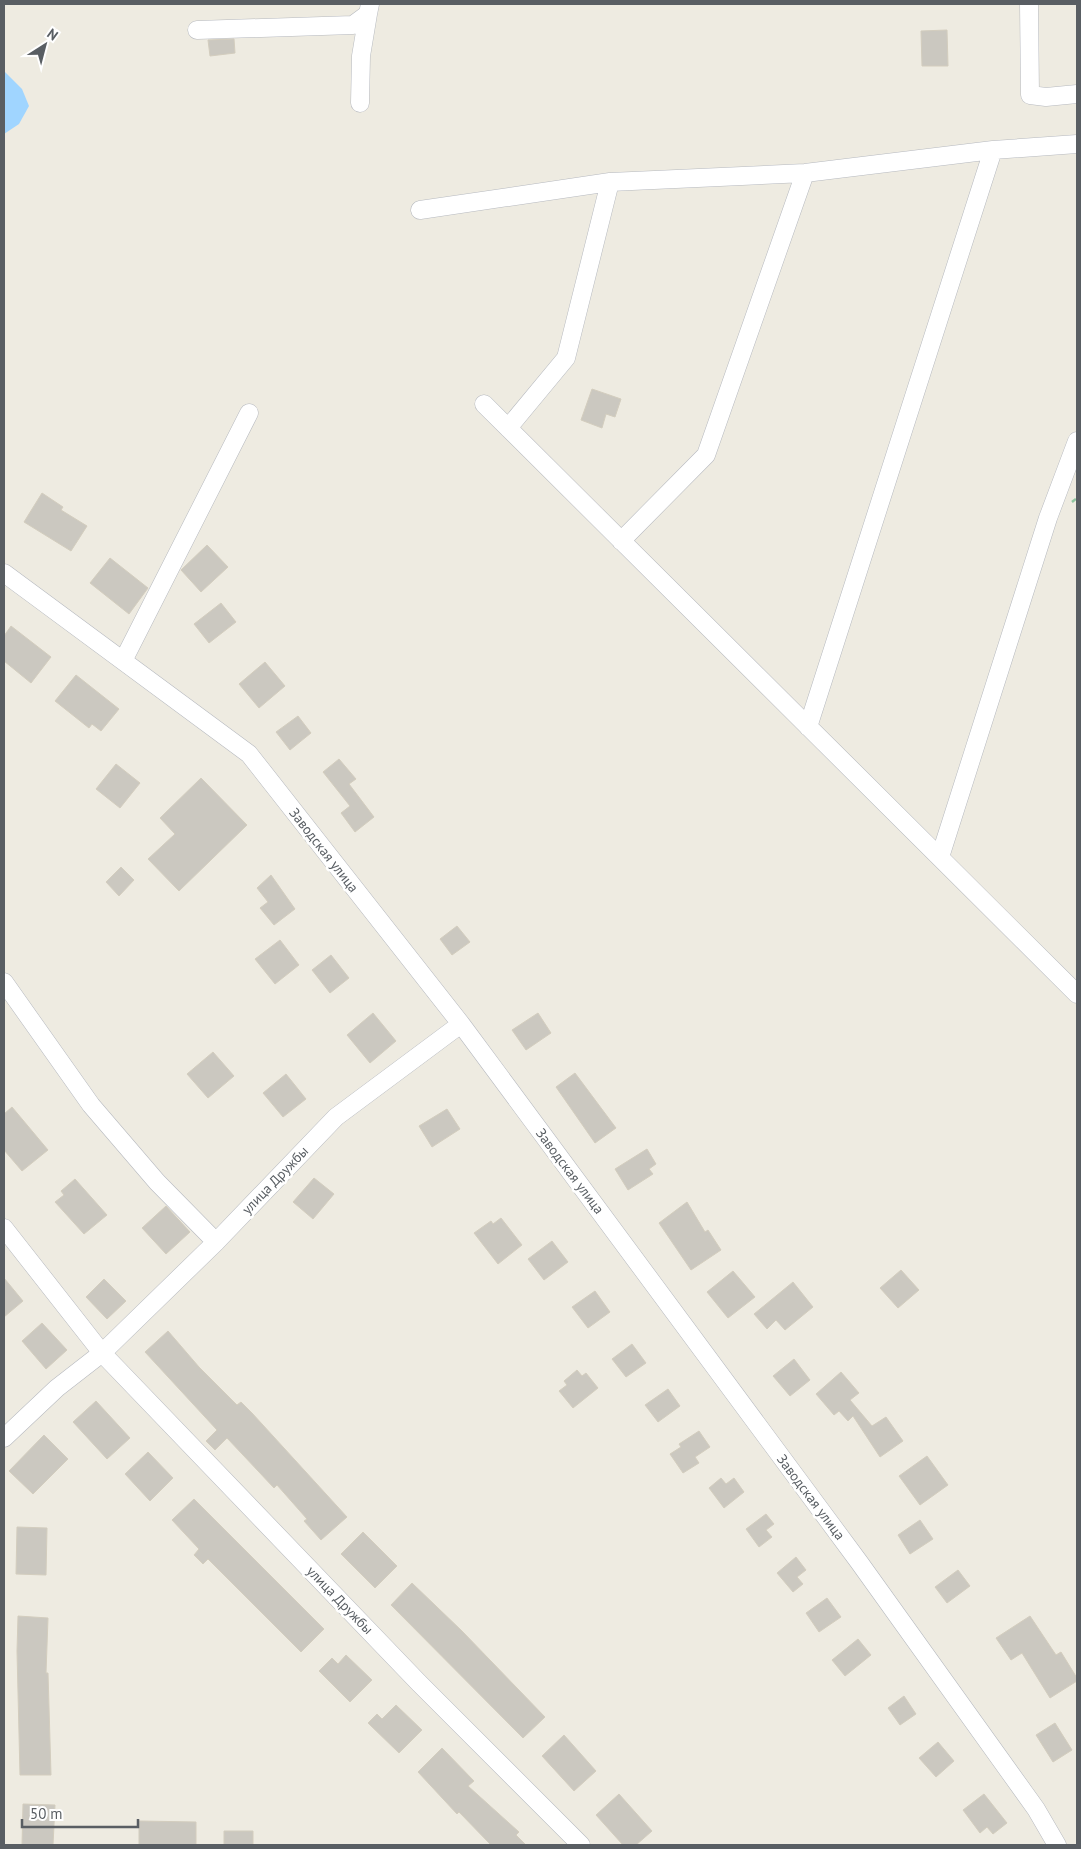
<svg xmlns="http://www.w3.org/2000/svg" width="1081" height="1849" font-family="'PT Sans',sans-serif">
<style>
.water{fill:#a0d5ff}
.building{fill:#cbc8c0;stroke:#d3cdbe}
.lines{fill:none;stroke-linecap:round;stroke-linejoin:round}
.street-casing{stroke:#b6b9bf;stroke-width:19}
.path{stroke:#91c7a1;stroke-width:2.5;stroke-dasharray:5 2.5;stroke-linecap:butt}
.street{stroke:#fff;stroke-width:18}
.labels{text-anchor:middle;stroke-width:5;stroke-linejoin:round;paint-order:stroke}
.street-label{font-size:14px;fill:#595e63;stroke:#fff}
</style>
<rect width="100%" height="100%" fill="#eeebe1"/>
<path class="water" d="M4 71 22 89 29 106 19 124 4 134Z"/>
<path class="building" d="M947 30 948 66H922L921 31Z
M234 39 235 53 210 56 208 40Z
M592 389 621 399 615 417 606 414 602 428 581 420Z
M42 493 63 507 61 510 87 526 71 551 24 522Z
M207 545 228 567 201 592 181 570Z
M110 558 148 588 129 614 90 583Z
M221 603 236 622 209 643 194 624Z
M11 626 51 657 31 683 4 661V636Z
M265 662 285 686 259 708 239 684Z
M76 675 119 709 101 731 92 724 89 728 55 701Z
M298 716 311 733 290 750 276 732Z
M339 759 356 779 349 784 374 817 355 832 341 813 350 806 323 772Z
M116 764 140 783 120 808 96 789Z
M201 778 247 825 179 891 148 859 175 834 160 818Z
M121 867 134 880 119 896 106 882Z
M271 875 295 909 274 925 260 908 268 902 257 888Z
M457 926 470 942 452 955 440 939Z
M280 940 299 965 275 984 255 959Z
M331 955 349 978 330 993 312 970Z
M373 1013 396 1041 370 1063 347 1035Z
M538 1013 551 1033 526 1050 512 1030Z
M213 1052 234 1076 208 1098 187 1074Z
M575 1073 616 1128 595 1143 556 1087Z
M286 1074 306 1099 283 1117 263 1093Z
M12 1107 48 1150 22 1171 4 1150V1114Z
M447 1109 460 1129 432 1147 419 1126Z
M647 1149 656 1164 649 1169 653 1174 628 1190 615 1169Z
M314 1178 334 1194 313 1219 293 1202Z
M75 1179 107 1215 84 1234 55 1202 64 1195 61 1191Z
M687 1202 705 1232 708 1230 721 1250 691 1270 659 1223Z
M166 1206 190 1232 166 1254 142 1228Z
M501 1218 522 1245 498 1264 474 1233 491 1221 493 1224Z
M552 1241 568 1262 544 1280 528 1259Z
M901 1270 919 1290 898 1308 880 1288Z
M733 1271 755 1297 728 1318 707 1292Z
M4 1278 23 1301 4 1317Z
M104 1279 126 1301 107 1319 86 1297Z
M793 1282 813 1307 785 1330 776 1320 767 1329 754 1314Z
M595 1291 610 1312 588 1328 572 1307Z
M42 1323 67 1350 46 1369 22 1341Z
M168 1331 199 1367 237 1405 241 1402 252 1413 347 1517 321 1540 304 1521 307 1519 277 1485 274 1488 227 1438 215 1450 206 1441 217 1430 145 1352Z
M632 1344 646 1363 626 1377 612 1359Z
M794 1359 810 1380 790 1396 773 1376Z
M577 1370 582 1376 586 1373 598 1388 573 1408 559 1391 567 1385 564 1381Z
M841 1372 859 1393 850 1400 872 1426 886 1417 903 1441 880 1457 853 1416 848 1421 839 1411 834 1415 816 1394Z
M668 1389 680 1406 658 1422 645 1405Z
M96 1401 130 1438 107 1459 73 1422Z
M699 1431 710 1447 695 1457 699 1463 683 1473 670 1454 681 1447 679 1444Z
M44 1435 68 1459 33 1494 9 1471Z
M148 1452 173 1478 150 1501 125 1474Z
M927 1456 948 1485 920 1505 899 1476Z
M721 1478 726 1484 734 1478 744 1492 724 1508 709 1488Z
M194 1499 324 1629 301 1652 208 1559 203 1564 194 1555 199 1549 172 1520Z
M766 1514 774 1524 766 1530 772 1537 759 1547 746 1529Z
M920 1520 933 1539 910 1554 898 1535Z
M17 1527 47 1528 46 1575 16 1574Z
M363 1532 397 1566 375 1588 341 1554Z
M796 1557 806 1570 797 1577 803 1584 793 1592 777 1573Z
M958 1570 970 1586 947 1603 935 1587Z
M412 1583 462 1631 545 1717 523 1738 391 1605Z
M827 1598 841 1617 819 1632 806 1613Z
M18 1616 48 1618 46 1673H48L51 1775H20L17 1651Z
M1030 1616 1056 1655 1061 1652 1077 1678V1681L1050 1698 1022 1653 1011 1660 996 1638Z
M858 1639 871 1655 845 1676 832 1660Z
M346 1655 372 1680 350 1702 319 1671 332 1658 338 1664Z
M904 1696 916 1714 900 1725 888 1708Z
M396 1705 422 1730 399 1753 368 1723 377 1714 382 1719Z
M1055 1723 1072 1750 1053 1762 1036 1735Z
M564 1735 596 1771 574 1791 542 1756Z
M938 1742 954 1761 936 1777 919 1758Z
M442 1748 474 1781 468 1786 519 1832 516 1835 526 1845H491L459 1812 457 1814 418 1772Z
M619 1794 652 1831 636 1845H623L596 1815Z
M984 1794 1007 1823 993 1834 987 1827 980 1833 963 1810Z
M23 1804 55 1805 53 1845H22Z
M139 1821 196 1822V1845H139Z
M224 1831H253V1845H224Z"/>
<g class="lines">
<defs>
<path id="street" d="M1029 4 1030 95 1046 97 1077 94
M197 30 353 25 368 14 370 4
M360 103 361 56 368 14
M420 210 610 182 805 173 993 150 1077 144
M484 404 1077 994
M508 428 566 358 610 182
M621 541 706 455 805 173
M4 573 249 754 461 1024 859 1562 1036 1809 1057 1845
M123 661 249 413
M808 727 993 150
M940 857 1048 518 1077 441
M4 982 91 1105 157 1182 216 1242
M4 1228 102 1353 419 1683 581 1845
M4 1438 57 1388 102 1353 216 1242 336 1117 461 1024"/>
</defs>
<use href="#street" class="street-casing"/>
<path class="path" d="M1072 502 1077 498"/>
<use href="#street" class="street"/>
</g>
<g class="labels">
<g class="street-label">
<text transform="translate(324 850) rotate(52)" y="5">Заводская улица</text>
<text transform="translate(570 1171) rotate(53)" y="5">Заводская улица</text>
<text transform="translate(275 1180) rotate(-46)" y="5">улица Дружбы</text>
<text transform="translate(811 1497) rotate(53)" y="5">Заводская улица</text>
<text transform="translate(340 1600) rotate(46)" y="5">улица Дружбы</text>
</g>
</g>
<rect width="1081" height="1849" fill="none" stroke="#595e63" stroke-width="10"/>
<g transform="translate(45 45) rotate(36)" stroke="#ffffff" stroke-width="4" paint-order="stroke">
<path d="M0-4L9 19L0 12L-9 19Z" fill="#595e63"/>
<text y="-8" font-size="14" font-weight="bold" text-anchor="middle" fill="#595e63">N</text>
</g>
<path d="M22 1819v8h116v-8" fill="none" stroke="#595e63" stroke-width="2.5"/>
<text x="30" y="1819" font-size="15" fill="#595e63" stroke="#ffffff" stroke-width="4" paint-order="stroke">50 m</text>
</svg>
